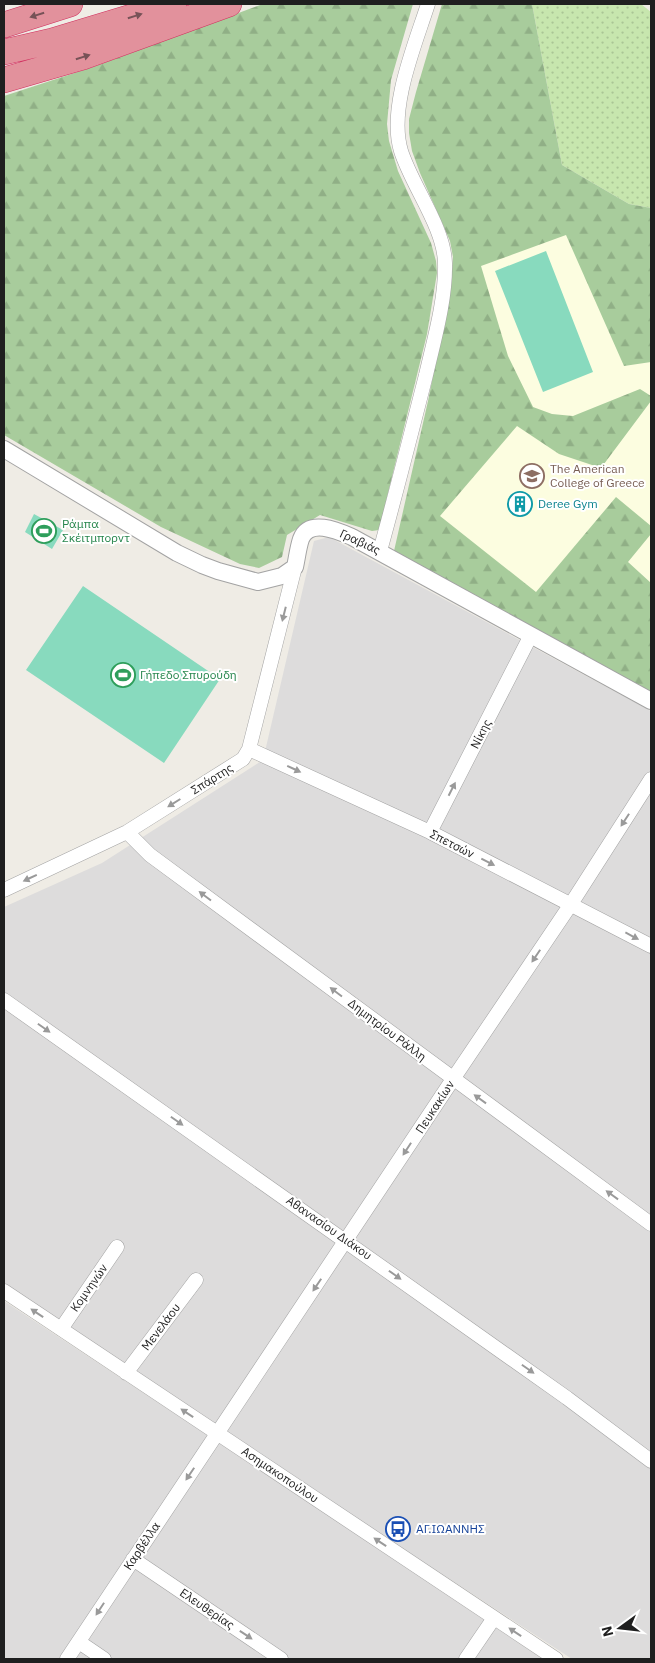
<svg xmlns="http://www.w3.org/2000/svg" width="655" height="1663" font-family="'IBM Plex Sans',sans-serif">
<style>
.residential{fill:#dddcdc}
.education{fill:#fcfde0}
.grass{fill:url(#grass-dots)}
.forest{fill:url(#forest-firs)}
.pitch{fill:#88dabe}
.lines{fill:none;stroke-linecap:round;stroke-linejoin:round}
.minor-casing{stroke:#a3a3a3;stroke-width:15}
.tertiary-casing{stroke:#a3a3a3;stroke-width:18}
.motorway-casing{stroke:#d12e5e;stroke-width:26}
.minor{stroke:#fff;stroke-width:14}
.tertiary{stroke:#fff;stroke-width:16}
.motorway{stroke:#e2919c;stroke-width:25}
.oneway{fill:#775257}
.oneway2{fill:#9a9a9a}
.labels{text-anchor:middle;stroke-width:4;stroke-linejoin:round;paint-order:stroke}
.education-label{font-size:12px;fill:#785e54;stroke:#fff;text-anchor:start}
.culture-label{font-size:12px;fill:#0d838f;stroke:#fff;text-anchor:start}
.leisure-label{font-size:12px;fill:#27864d;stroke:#fff;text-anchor:start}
.street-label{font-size:12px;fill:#1f1f1f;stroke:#fff}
.transit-label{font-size:12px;fill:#164399;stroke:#fff;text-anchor:start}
</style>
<defs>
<pattern id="grass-dots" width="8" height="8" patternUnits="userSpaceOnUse" patternTransform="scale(1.25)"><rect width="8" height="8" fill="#c7e6ae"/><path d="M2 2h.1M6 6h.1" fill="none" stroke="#aac595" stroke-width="1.8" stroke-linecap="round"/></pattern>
<pattern id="forest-firs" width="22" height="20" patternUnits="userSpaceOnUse" patternTransform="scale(1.25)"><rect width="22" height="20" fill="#a8cc9c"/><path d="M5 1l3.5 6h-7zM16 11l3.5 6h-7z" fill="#90af86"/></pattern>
</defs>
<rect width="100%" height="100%" fill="#efece5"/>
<path class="residential" d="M329 537 651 711V1659H572L4 1288V907L102 863 263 760 314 541Z
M4 1301 218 1442 543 1659H4Z"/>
<path class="education" d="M651 208V691L395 550 430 401 455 261Z"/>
<path class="grass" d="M532 4H641L651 12V208L629 204 562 165Z"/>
<path class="forest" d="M263 4H413L391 80 387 124 389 141 398 171 431 243 436 261 437 273 427 334 379 530 372 531 320 515 287 535 282 557 259 568 240 564 161 527 4 435V96L93 67Z
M442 4H532L562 165 629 204 651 208V362L624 366 566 235 481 266 508 356 533 407 552 414 573 416 640 389 651 396V401L601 468 559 454 517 426 440 516 536 592 616 497 651 526V534L628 562 651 583V693L394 551 428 401 451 285 453 257 450 241 420 173 412 151 409 133V119L416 92Z"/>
<path class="pitch" d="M546 251 593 372 543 392 495 271Z
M34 514 63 530 52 549 25 532Z
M83 586 220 679 164 763 26 670Z"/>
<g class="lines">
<defs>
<path id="minor" d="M380 551C396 493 411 434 426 375 434 340 446 299 445 263 444 227 412 186 401 151 388 108 415 45 428 4
M249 749 430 832 651 946
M127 832 150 855 651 1224
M430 832 531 635
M4 890 127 832 243 759 249 749 295 567
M4 1000 567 1398 651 1461
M4 1291 556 1659
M61 1329 117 1247
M126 1373 196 1280
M133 1559 281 1659
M79 1642 104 1659
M67 1659 453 1079 571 904 651 779
M466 1659 494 1618"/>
<path id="tertiary" d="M4 449 177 553 202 565 218 571 258 582 282 576 295 567C297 558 298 548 301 539 309 518 338 531 352 537L651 701"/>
<path id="motorway" d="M4 25 70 4
M4 52 52 41 174 4
M4 80 83 57 229 4"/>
</defs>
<use href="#minor" class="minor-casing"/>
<use href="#tertiary" class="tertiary-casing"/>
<use href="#motorway" class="motorway-casing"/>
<use href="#minor" class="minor"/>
<use href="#tertiary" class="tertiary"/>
<use href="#motorway" class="motorway"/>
</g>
<defs><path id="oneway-solid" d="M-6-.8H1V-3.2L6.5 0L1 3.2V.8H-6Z" transform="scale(1.25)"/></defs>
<g class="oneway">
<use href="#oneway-solid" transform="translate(37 15) rotate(162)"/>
<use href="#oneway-solid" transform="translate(135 16) rotate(-17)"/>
<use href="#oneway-solid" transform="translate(83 57) rotate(-18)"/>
</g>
<g class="oneway2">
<use href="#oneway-solid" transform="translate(284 614) rotate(104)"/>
<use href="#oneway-solid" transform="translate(294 769) rotate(25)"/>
<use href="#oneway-solid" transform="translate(452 789) rotate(-63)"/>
<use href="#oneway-solid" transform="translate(174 803) rotate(148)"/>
<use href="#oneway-solid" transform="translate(625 820) rotate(123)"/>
<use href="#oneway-solid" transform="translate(488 862) rotate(27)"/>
<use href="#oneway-solid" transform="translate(30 878) rotate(155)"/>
<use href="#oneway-solid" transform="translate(205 896) rotate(-143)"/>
<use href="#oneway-solid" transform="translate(632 936) rotate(28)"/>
<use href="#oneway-solid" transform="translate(536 956) rotate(124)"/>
<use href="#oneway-solid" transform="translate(336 992) rotate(-143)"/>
<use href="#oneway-solid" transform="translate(44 1028) rotate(35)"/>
<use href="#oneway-solid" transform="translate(480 1099) rotate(-144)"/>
<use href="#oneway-solid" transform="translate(177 1121) rotate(35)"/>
<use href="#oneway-solid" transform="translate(407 1149) rotate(123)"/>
<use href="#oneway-solid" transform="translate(612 1195) rotate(-144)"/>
<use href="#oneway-solid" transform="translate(395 1275) rotate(35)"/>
<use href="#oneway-solid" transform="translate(317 1285) rotate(124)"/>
<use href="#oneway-solid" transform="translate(37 1313) rotate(-146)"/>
<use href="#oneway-solid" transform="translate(528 1369) rotate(35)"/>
<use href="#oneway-solid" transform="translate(187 1413) rotate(-146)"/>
<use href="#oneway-solid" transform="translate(190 1474) rotate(124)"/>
<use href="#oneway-solid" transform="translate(380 1542) rotate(-146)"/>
<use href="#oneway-solid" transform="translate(100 1609) rotate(123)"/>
<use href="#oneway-solid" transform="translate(515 1632) rotate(-146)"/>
<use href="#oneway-solid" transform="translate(246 1635) rotate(34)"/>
</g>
<defs>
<symbol id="university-ring" viewBox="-11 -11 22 22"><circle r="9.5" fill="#fff" stroke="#8d6e63" stroke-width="1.5"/><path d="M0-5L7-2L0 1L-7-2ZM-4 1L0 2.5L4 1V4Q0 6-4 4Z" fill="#8d6e63"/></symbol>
<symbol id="building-ring" viewBox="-11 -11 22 22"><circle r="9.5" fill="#fff" stroke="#0f9aa8" stroke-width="1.5"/><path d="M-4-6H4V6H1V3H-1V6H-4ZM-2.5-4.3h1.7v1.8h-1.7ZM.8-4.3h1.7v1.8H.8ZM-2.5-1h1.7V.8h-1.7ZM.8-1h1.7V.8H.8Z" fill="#0f9aa8"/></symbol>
<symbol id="stadium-ring" viewBox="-11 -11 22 22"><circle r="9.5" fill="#fff" stroke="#2e9e5b" stroke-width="1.5"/><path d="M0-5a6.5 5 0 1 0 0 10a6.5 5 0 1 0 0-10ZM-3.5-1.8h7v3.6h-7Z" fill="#2e9e5b"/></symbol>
<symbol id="bus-ring" viewBox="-11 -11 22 22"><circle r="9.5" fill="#fff" stroke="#1a4fb4" stroke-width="1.5"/><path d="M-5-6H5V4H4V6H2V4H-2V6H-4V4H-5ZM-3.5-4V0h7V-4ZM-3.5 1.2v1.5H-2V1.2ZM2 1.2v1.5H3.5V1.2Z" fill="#1a4fb4"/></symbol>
</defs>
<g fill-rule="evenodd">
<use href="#university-ring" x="518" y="462" width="28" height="28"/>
<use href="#building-ring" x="506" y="490" width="28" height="28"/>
<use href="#stadium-ring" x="30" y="517" width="28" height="28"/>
<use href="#stadium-ring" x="109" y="661" width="28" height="28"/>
<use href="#bus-ring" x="384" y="1515" width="28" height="28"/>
</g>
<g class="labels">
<g class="education-label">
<text x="550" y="473">The American<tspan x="550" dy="14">College of Greece</tspan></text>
</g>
<g class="culture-label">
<text x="538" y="508">Deree Gym</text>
</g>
<g class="leisure-label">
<text x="62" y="528">Ράμπα<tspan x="62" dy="14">Σκέιτμπορντ</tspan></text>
<text x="140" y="679">Γήπεδο Σπυρούδη</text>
</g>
<g class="street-label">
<text transform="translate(360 542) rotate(25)" y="4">Γραβιάς</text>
<text transform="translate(481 734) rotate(-63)" y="4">Νίκης</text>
<text transform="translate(212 779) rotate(-32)" y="4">Σπάρτης</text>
<text transform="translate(452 844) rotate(27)" y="4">Σπετσών</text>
<text transform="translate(387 1030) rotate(37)" y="4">Δημητρίου Ράλλη</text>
<text transform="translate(435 1107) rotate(-57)" y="4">Πευκακίων</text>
<text transform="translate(329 1228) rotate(35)" y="4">Αθανασίου Διάκου</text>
<text transform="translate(89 1288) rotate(-55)" y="4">Κομνηνών</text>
<text transform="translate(161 1327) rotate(-53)" y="4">Μενελάου</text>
<text transform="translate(280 1475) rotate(34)" y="4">Ασημακοπούλου</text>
<text transform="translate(142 1546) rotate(-56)" y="4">Καρβέλλα</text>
<text transform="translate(207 1609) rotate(34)" y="4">Ελευθερίας</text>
</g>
<g class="transit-label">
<text x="416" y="1533">ΑΓ.ΙΩΑΝΝΗΣ</text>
</g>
</g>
<rect width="655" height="1663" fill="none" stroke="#1f1f1f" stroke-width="10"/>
<g transform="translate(620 1628) rotate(255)" stroke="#ffffff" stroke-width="4" paint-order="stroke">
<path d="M0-4L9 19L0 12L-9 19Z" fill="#1f1f1f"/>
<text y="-8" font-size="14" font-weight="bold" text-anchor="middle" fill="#1f1f1f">N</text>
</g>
</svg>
